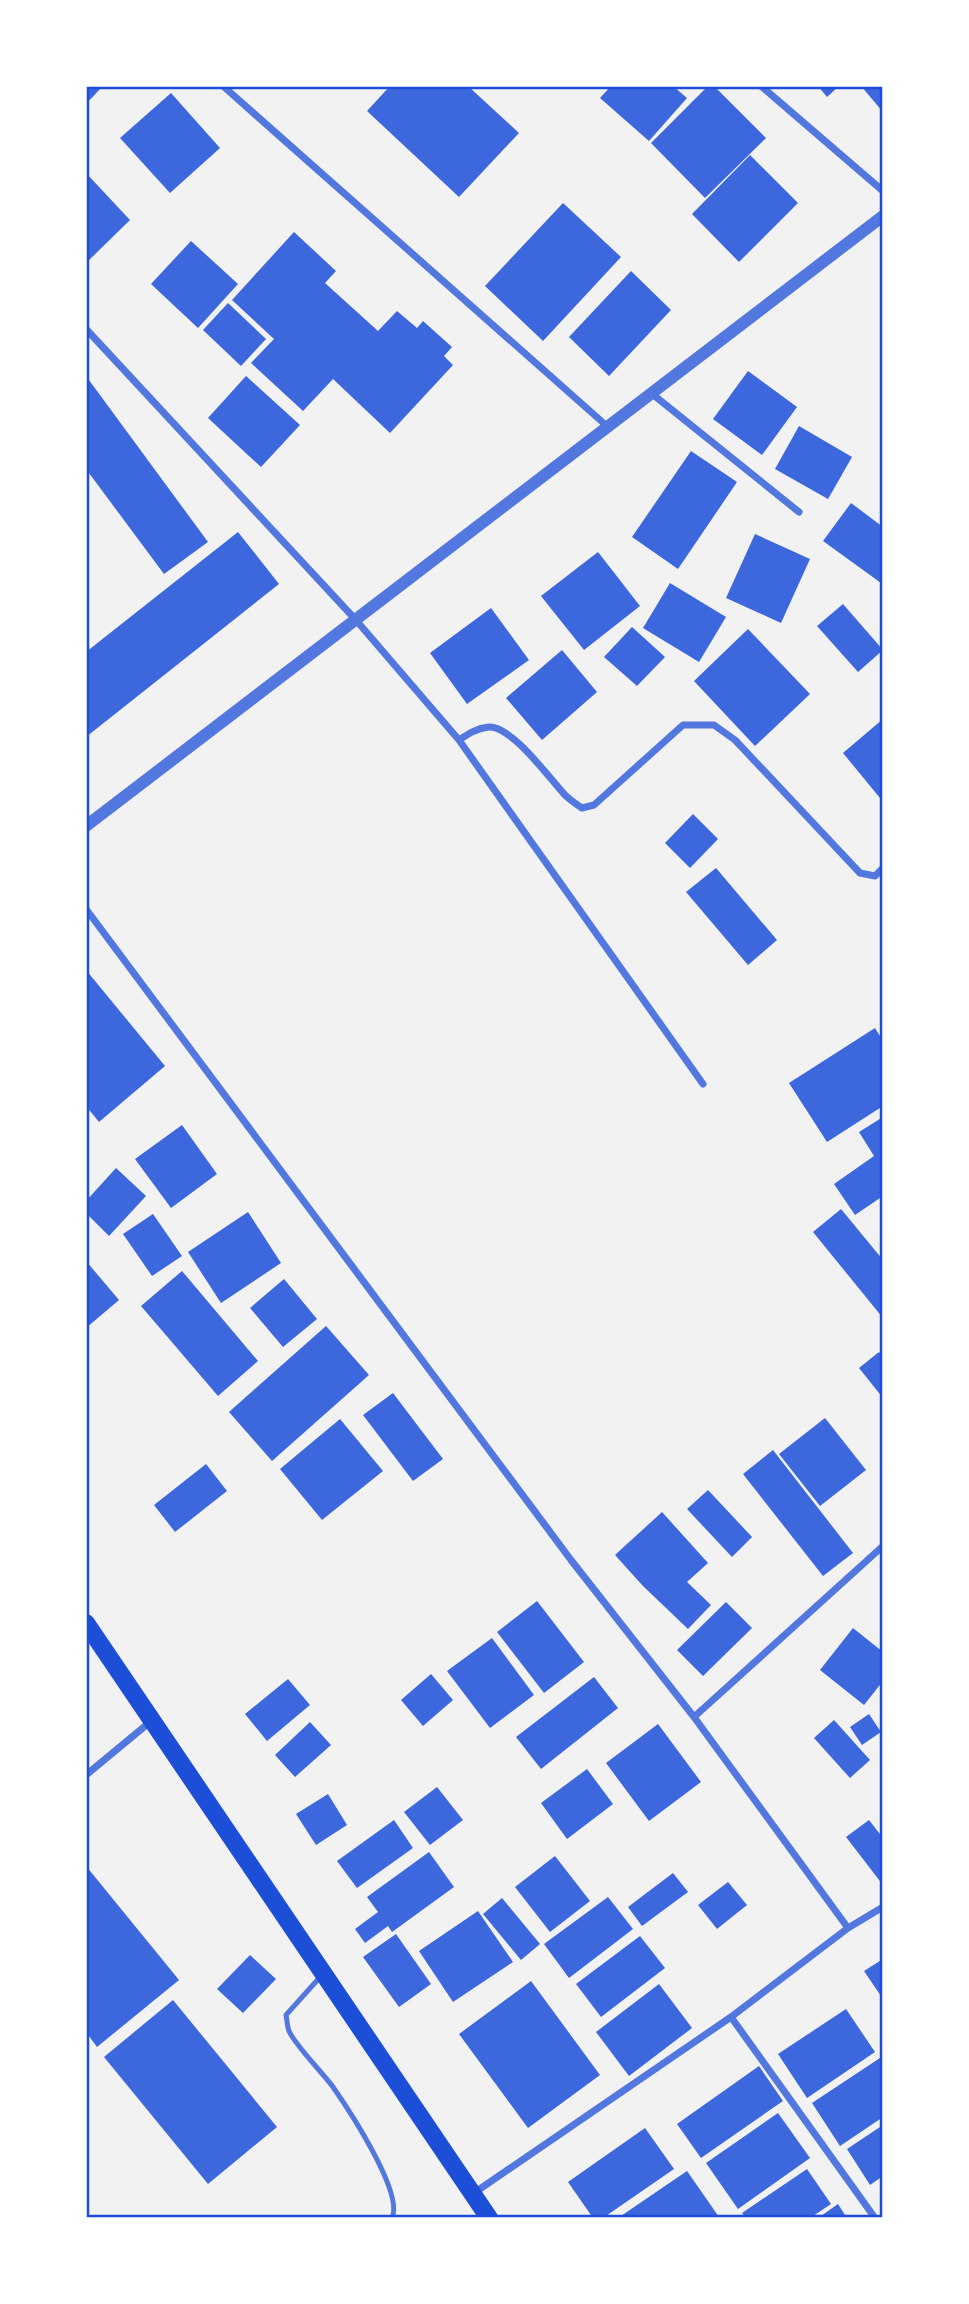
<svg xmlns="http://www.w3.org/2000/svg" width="969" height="2304" font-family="'Archivo Narrow',sans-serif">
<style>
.building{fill:#3d67dc}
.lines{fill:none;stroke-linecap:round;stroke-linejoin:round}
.service{stroke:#5277de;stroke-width:5}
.minor{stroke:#5277de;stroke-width:7}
.tertiary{stroke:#5277de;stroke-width:12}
.primary{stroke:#1d4ed8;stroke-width:18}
.neatline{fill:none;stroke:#1d4ed8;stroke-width:2.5}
</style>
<rect width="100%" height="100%" fill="#f2f2f2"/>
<path class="building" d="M86 86 101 88 86 104Z
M390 86H468L519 133 459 197 367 111Z
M611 86H673L687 98 649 141 600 98Z
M708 86H714L766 138 705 198 651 143Z
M818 86H839L827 97Z
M861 86H883V112Z
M171 93 220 148 170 193 120 138Z
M750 155 798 203 739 262 692 214Z
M86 173 130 220 86 263Z
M563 203 621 257 543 341 485 286Z
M294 232 336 271 325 283 378 331 397 311 417 328 423 321 452 347 444 356 453 365 390 433 333 379 303 411 251 363 274 339 232 300Z
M191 241 238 284 198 328 151 284Z
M631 271 671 310 609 376 569 337Z
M228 303 266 339 241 366 203 330Z
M748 371 797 407 762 455 713 419Z
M86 376 208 542 164 574 86 469Z
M246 376 300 425 261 467 208 418Z
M799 426 852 457 828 499 775 469Z
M691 451 737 482 678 569 632 537Z
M851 503 883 527V580L881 583 823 541Z
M238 532 279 584 86 737V652Z
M755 534 810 559 781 623 726 598Z
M598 552 640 606 584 650 541 596Z
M670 583 726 617 699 662 643 628Z
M843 604 883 650 858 672 817 626Z
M491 608 529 660 467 704 430 653Z
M632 627 665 657 637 686 604 657Z
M748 629 810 694 755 746 694 681Z
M562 650 597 692 542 740 506 698Z
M883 719V795L880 798 843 753Z
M693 814 718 839 690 868 665 843Z
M716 868 777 940 748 965 686 892Z
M86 970 165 1066 99 1122 86 1106Z
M875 1028 883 1041V1106L827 1142 789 1083Z
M883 1117V1196L855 1215 834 1184 874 1156 859 1132Z
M182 1125 217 1174 171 1208 135 1159Z
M116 1168 146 1196 109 1236 86 1213V1201Z
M841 1209 883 1260V1318L813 1232Z
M248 1212 281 1263 221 1303 188 1252Z
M153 1214 182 1256 152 1276 123 1234Z
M86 1261 119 1300 86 1328Z
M182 1271 258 1361 218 1396 141 1306Z
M284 1279 317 1319 283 1347 250 1308Z
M326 1326 369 1375 272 1461 229 1412Z
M879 1352 883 1358V1398L859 1368Z
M393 1393 443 1459 413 1481 363 1415Z
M825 1418 866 1470 820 1506 779 1454Z
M340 1419 383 1471 322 1520 280 1469Z
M773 1450 853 1553 823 1576 743 1474Z
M206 1464 227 1491 175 1532 154 1505Z
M708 1490 752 1537 732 1557 687 1509Z
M662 1512 708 1563 687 1582 711 1605 688 1629 643 1586 615 1555Z
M537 1601 584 1662 544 1693 497 1632Z
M726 1602 752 1628 703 1676 677 1650Z
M853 1628 883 1652V1681L864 1705 820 1670Z
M492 1638 534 1695 490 1728 447 1671Z
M431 1674 453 1700 423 1726 401 1700Z
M594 1677 618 1708 541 1769 516 1737Z
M288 1679 310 1705 267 1741 245 1714Z
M869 1714 881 1732 862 1745 850 1727Z
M834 1720 870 1760 850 1778 814 1738Z
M310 1722 331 1745 295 1777 275 1755Z
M658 1724 701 1782 649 1821 606 1763Z
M587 1769 613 1804 567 1839 541 1803Z
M437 1787 463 1820 430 1845 404 1812Z
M328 1794 347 1825 316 1845 296 1814Z
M394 1820 413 1848 357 1888 337 1861Z
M869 1820 883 1838V1885L846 1837Z
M429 1852 454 1887 392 1932 388 1926 365 1943 355 1929 378 1912 367 1897Z
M555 1856 590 1901 550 1932 515 1887Z
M86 1866 179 1980 97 2047 86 2032Z
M673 1873 688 1892 642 1926 628 1907Z
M728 1882 747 1905 717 1929 698 1905Z
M608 1897 633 1929 569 1978 544 1944Z
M502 1898 540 1944 521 1960 483 1914Z
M478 1911 513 1962 453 2002 419 1951Z
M396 1934 431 1984 399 2007 363 1957Z
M640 1936 665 1968 601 2017 576 1984Z
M250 1955 276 1979 243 2013 217 1989Z
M883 1959V1999L864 1971Z
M531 1981 600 2075 528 2128 459 2034Z
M659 1984 692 2028 629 2076 596 2032Z
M173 2000 277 2127 208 2184 104 2057Z
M846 2009 875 2052 807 2098 778 2054Z
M883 2056V2117L840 2146 812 2103Z
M759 2066 783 2101 701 2158 677 2124Z
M778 2113 810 2158 738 2209 706 2163Z
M883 2125V2176L870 2185 847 2149Z
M645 2128 674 2169 603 2218H593L568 2182Z
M807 2169 831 2204 810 2218H746L742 2213Z
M687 2171 719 2217 717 2218H618Z
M838 2204 847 2218H818Z"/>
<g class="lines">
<path class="service" d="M321 1976 286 2015C287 2019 287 2026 289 2031 295 2045 322 2072 333 2087 349 2110 404 2193 392 2218"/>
<path class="minor" d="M223 86 608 427
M761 86 883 191
M86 329 355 619 459 740C468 734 477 728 489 727 512 726 549 778 565 795 570 800 576 804 582 808L594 805 683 725H714L735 740 860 873 875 876 883 868
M651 393 799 512
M459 740 703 1084
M86 909 571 1560 694 1717 848 1928
M694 1717 883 1546
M86 1775 150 1722
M731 2017 875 2218
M474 2193 731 2017 848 1928 883 1907"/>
<path class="tertiary" d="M86 826 883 216"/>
<path class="primary" d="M86 1623 489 2218"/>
</g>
<rect width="969" height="2304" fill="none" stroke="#ffffff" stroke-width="175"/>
<rect x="88" y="88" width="793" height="2128" class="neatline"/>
</svg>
